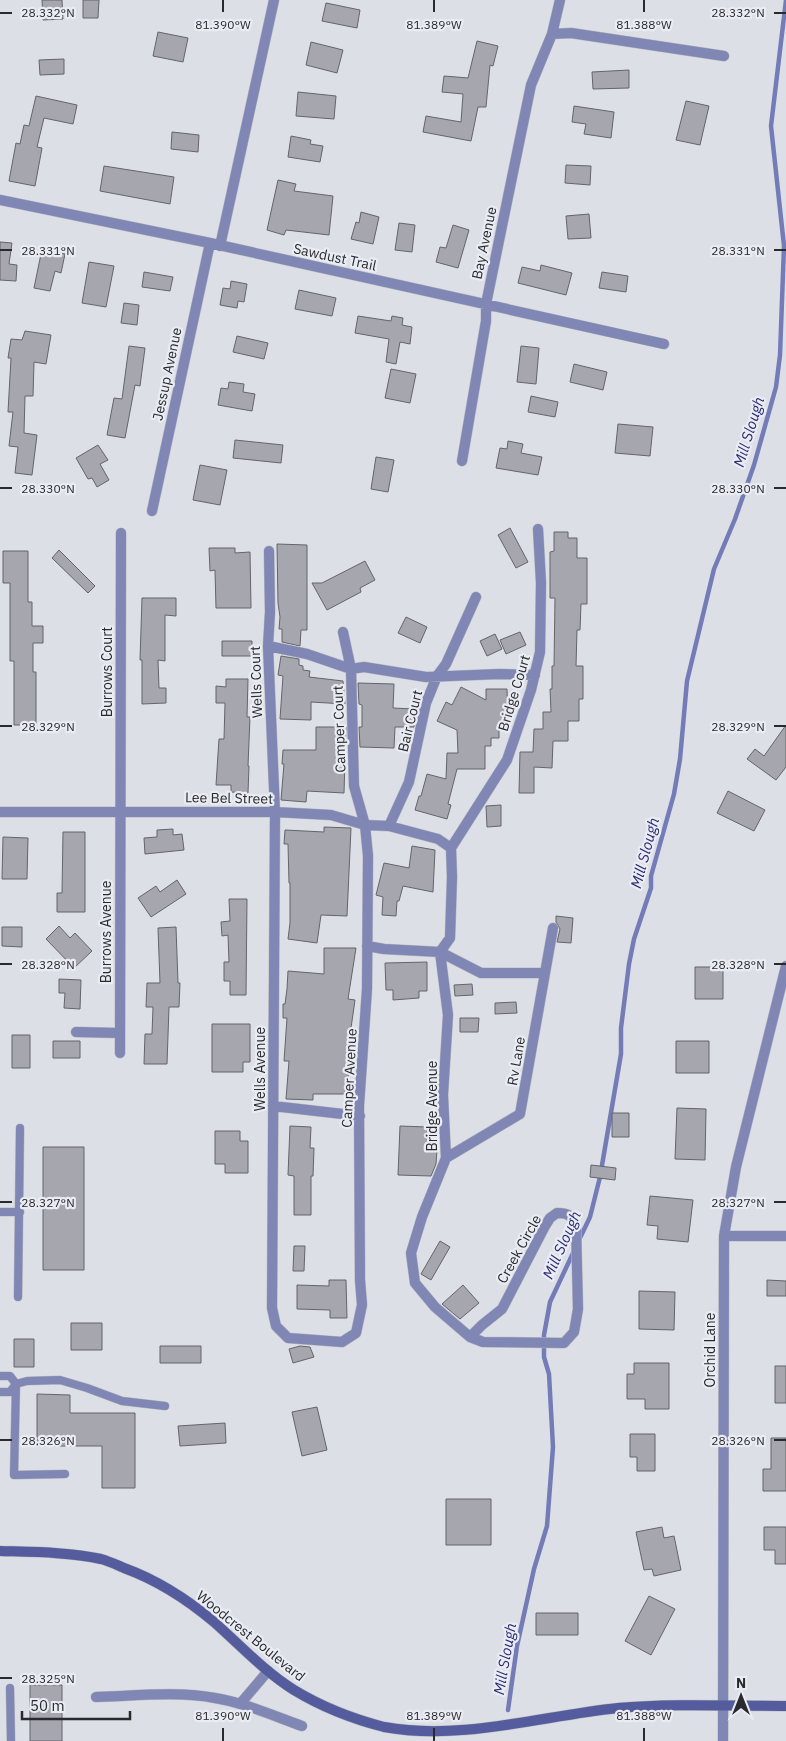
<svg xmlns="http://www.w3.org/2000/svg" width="786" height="1741" font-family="'IBM Plex Sans',sans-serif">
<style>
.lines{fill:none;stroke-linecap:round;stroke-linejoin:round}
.stream{stroke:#747cb7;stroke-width:4.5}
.building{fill:#a6a7ae;stroke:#63656b}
.lane-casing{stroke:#b9bbc1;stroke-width:9}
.street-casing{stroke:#b9bbc1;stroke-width:11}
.secondary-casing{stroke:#b9bbc1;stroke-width:11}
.lane{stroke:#8187b4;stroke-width:8}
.street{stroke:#8187b4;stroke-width:10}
.secondary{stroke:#555c9d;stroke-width:10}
.ticks{fill:none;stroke:#292a2d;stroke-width:2}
.labels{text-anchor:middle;stroke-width:4.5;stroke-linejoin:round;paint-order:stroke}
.street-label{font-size:14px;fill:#292a2d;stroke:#eaecf3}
.water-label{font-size:15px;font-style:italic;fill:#2a2a72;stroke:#eaecf3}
.ticks-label{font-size:12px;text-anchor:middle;fill:#292a2d;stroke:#eaecf3;stroke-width:4.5;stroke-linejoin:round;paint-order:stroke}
</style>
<rect width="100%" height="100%" fill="#dddfe6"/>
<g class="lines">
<path class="stream" d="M579 1240 590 1217 600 1177 621 1054V1028L629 964 634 939 651 888V876L674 794 680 759 687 681 714 569 735 519 754 465 776 387 780 355 784 246 771 126 786 0
M508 1710 517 1646 534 1569 547 1526 553 1447 549 1374 544 1357V1335L550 1302 574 1251"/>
</g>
<path class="building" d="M42 0H62L63 19 43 20Z
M83 0H99L98 18H83Z
M326 3 360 10 357 28 322 21Z
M158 32 188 38 183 62 153 56Z
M477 41 498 46 493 66 490 65 486 107H478L471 141 423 132 426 116 461 122 463 94 442 92 444 76 468 78Z
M311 42 343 50 337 73 306 65Z
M64 59V74L40 75 39 60Z
M629 70V88L593 89 592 72Z
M298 92 336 96 334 119 296 116Z
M36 96 77 105 73 124 44 118 37 147 42 148 35 186 9 181 16 143 20 144 24 125 29 126Z
M686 101 709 106 700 145 676 140Z
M574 106 614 112 611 138 584 134 586 124 572 122Z
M172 132 199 135 198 152 171 149Z
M291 136 311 140 310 144 323 146 320 162 288 157Z
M566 165 591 166 590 185 565 183Z
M104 166 174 177 170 204 100 191Z
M278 180 296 184 294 191 333 196 329 235 286 230 284 235 267 230Z
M361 212 379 217 373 244 351 239 356 222 359 223Z
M589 214 591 238 568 239 566 216Z
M399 223 415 225 412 252 395 250Z
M453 225 469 230 458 268 436 262 440 247 446 248Z
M0 242 12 243 9 264 17 265 16 281 0 280Z
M42 249 65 254 61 273 55 271 50 291 34 288Z
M89 262 114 266 106 307 82 303Z
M541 265 572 273 566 295 518 283 522 267 540 271Z
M144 272 173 277 170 291 142 287Z
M602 272 628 276 626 292 599 288Z
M231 281 247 284 244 302 238 301 237 308 220 305 223 288 230 289Z
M299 290 336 298 332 316 295 309Z
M124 303 139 305 137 325 121 323Z
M358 316 391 321 392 316 403 318 402 325 412 327 410 344 400 342 396 364 386 362 389 339 355 333Z
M25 331 51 335 46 364 34 362 33 396H25L24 433 37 435 32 475 15 473 18 447 9 446 13 412H8L11 358H8L11 339 22 340Z
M237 336 268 343 264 359 233 352Z
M129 346 145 348 140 386 135 385 125 438 107 435 114 398 122 399Z
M521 346 539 348 536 384 517 382Z
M574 364 607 372 603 390 570 382Z
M391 369 416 374 410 403 385 398Z
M229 382 244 384 243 392 255 394 252 411 218 405 221 388 228 389Z
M531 396 558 402 555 417 528 412Z
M618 424 653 427 650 456 615 453Z
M235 440 283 445 281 463 233 458Z
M508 441 523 444 521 453 542 457 538 475 496 468 500 448 507 449Z
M98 445 108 460 100 464 109 480 97 487 92 478 88 479 76 458Z
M376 457 394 460 388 492 371 489Z
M200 465 227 470 220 505 193 500Z
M510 528 528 562 516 568 498 535Z
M554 532H568V538H577V558H587V604H581L580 630H577L576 666H583V699H579V721H568V741H553L552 768 534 767V793H519L520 752H533L534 729H543V712H551L550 689H552V666H554L555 598H550V552L554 551Z
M277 544 307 545V630H301L300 646 282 642V629H279L280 617 278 603Z
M209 548H235V553L250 552 251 608H216L215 570 210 571Z
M59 550 95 586 88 593 52 558Z
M3 551H28V602H32V626H43V643H33V672H36V725H14V661H10V583H3Z
M365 561 375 580 360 588 361 592 327 610 312 583H322Z
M142 598H176V616L165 615V661L158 660 159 688H166V703L142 704V660H140Z
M406 617 427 627 420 643 398 633Z
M520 632 526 645 506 654 500 640Z
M495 634 502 649 487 656 480 641Z
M222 641H252V656H222Z
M281 656 299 659V665L303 666V670L310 671 309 677 343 681 345 704 311 702V720L280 719 283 676 278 675Z
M226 679H248L247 717H250L248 766H249L248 793 231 792V785H216L219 739H224L225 703H216V686L226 687Z
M358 683 394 684 393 708 414 709V727H395L394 748 360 747 359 727H362V705L359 704Z
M461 687 486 700V689H507L508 721 499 722V738H491V746H485V769H457L448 804 451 805 447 819 415 810 419 796H421L427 774 446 779 447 753H458L457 730 437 721 446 702 452 705Z
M786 725V767L776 780 747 759 755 749 764 756Z
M316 727H346L344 793 307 791 306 802 281 800 284 764H282L283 750H316Z
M728 791 765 810 754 831 717 813Z
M501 805V826L487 827 486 806Z
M324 827 351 828 347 916 321 915 317 943 288 939 290 923V883H289L288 844H284L285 830 324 832Z
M173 829V835L182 834 184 850 145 854 144 838 157 837V830Z
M63 832H85V912H57V893H62Z
M3 837 28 838 27 879H2Z
M412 846 435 850 433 892 403 886 399 901H397L396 916 382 915 383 897 376 895 384 863 409 868Z
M177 880 186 894 151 917 138 898 156 886 160 892Z
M229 899H247L246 995H230V981H224V962H229L228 935 222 936 221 922 230 921Z
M556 916 573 918 571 943 557 942 560 929 556 922Z
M59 926 70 938 75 933 92 951 74 968 46 939Z
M2 927H22V947L2 946Z
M176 927 178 983H180L179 1007H169L167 1064H144L145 1034H152L153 1007H146L147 983H160L158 928Z
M324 948H356L348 999 355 1000 351 1028H354L352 1048 348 1077 346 1076 345 1094H313V1100L286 1099 289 1061H284L287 1018H283V1004H285L287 989 288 971 324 974Z
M427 962V991H419V998L393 1000V990H386L385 963Z
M695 967H723V999H695Z
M59 979 81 980 80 1009 64 1008 65 993H59Z
M472 984 473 995 455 996 454 985Z
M516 1002 517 1013 495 1014V1003Z
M460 1018H479L478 1032H460Z
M212 1024H250V1062H243V1072H212Z
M12 1035H30V1068H12Z
M53 1041H80V1058H53Z
M676 1041H709V1073H676Z
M677 1108 706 1109 705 1160 675 1159Z
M612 1113H629V1137H612Z
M290 1126 311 1127 310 1148H314L313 1176H311V1215H294V1176L288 1175Z
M400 1126 427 1127V1149L437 1150 436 1164 431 1176 398 1175Z
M215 1131H240V1141H248V1173H225V1164H215Z
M43 1147H84V1270H43Z
M591 1165 616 1168 615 1180 590 1177Z
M650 1196 693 1200 688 1242 657 1239 658 1226 647 1225Z
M440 1241 450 1247 431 1280 421 1274Z
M294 1246H305L304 1271H293Z
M329 1280H346L347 1318H330V1310L297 1309V1285L329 1286Z
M767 1280 786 1281V1296H767Z
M463 1285 479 1303 460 1319 442 1304Z
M639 1291 675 1292 674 1330 639 1329Z
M71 1323H102V1350H71Z
M14 1339H34V1367H14Z
M160 1346H201V1363H160Z
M300 1346 310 1347 314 1357 293 1363 289 1349Z
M634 1363H669V1409H645V1399H627V1374H634Z
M775 1366H786V1403H775Z
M37 1394 70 1395V1413H135V1488H102V1446H37Z
M317 1407 327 1450 302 1456 292 1412Z
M225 1423 226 1443 180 1446 178 1426Z
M630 1434H655V1471H637V1457H630Z
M771 1438H786V1491H763V1469H771Z
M446 1499H491V1545H446Z
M662 1527 664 1538 674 1536 681 1570 654 1576 652 1569 644 1570 636 1532Z
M764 1527H786V1564H775V1550H764Z
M649 1596 675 1609 651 1655 625 1641Z
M536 1613H578V1635H536Z
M30 1685H62V1741H30Z"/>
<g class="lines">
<defs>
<path id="lane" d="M0 1212H20
M18 1297 20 1128
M0 1376H10L16 1384 10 1392H0
M65 1474 14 1475 16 1384 27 1381 60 1380 87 1388 122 1401 165 1406
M10 1688 11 1741"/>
<path id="street" d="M552 34 571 33 724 56
M0 200 210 243 664 344
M220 246 274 0
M462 461 486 321V304L531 85 552 34 560 0
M152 511 210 243
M269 551 270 612 268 646 275 812 272 1308 276 1326 288 1338 342 1342 356 1333 362 1305 360 1280 359 1106 367 989 368 856 365 825 354 786 351 669 343 632
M268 646 307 654 351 669 364 667 426 677 499 674 535 675
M0 812H275L331 815 365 825 389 826 438 839 451 848
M389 826 409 782 426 703 437 676 446 664 476 597
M451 848 452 877 450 938 440 952 448 1015 443 1095 446 1158 422 1217 411 1253 415 1283 435 1307 470 1337
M451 848 507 760 531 690 540 652 541 583 538 529
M367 946 384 949 440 952 481 973H545
M76 1032 120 1033
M120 1053 121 533
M273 1106 360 1116
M446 1158 520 1114 553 928
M557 1213C568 1213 571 1215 576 1225L578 1309 574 1332 564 1343 483 1342 470 1337 482 1325 502 1309 545 1226 550 1218Z
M724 1236H786
M96 1697C135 1696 177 1691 215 1698 245 1703 274 1716 302 1726
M240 1704 268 1671
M723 1741 724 1236 736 1167 786 966"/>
<path id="secondary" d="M0 1551C33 1552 68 1552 101 1559 109 1561 117 1565 124 1568 157 1580 188 1600 214 1622 240 1645 265 1672 294 1690 322 1707 353 1719 384 1727 461 1741 541 1716 618 1708 673 1703 730 1706 786 1706"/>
</defs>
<use href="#lane" class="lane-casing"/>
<use href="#street" class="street-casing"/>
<use href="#secondary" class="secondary-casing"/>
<use href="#lane" class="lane"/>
<use href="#street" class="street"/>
<use href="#secondary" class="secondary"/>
</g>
<path class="ticks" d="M223 0V12M434 0V12M644 0V12M0 13H12M774 13H786M0 250H12M774 250H786M0 488H12M774 488H786M0 726H12M774 726H786M0 964H12M774 964H786M0 1202H12M774 1202H786M0 1440H12M774 1440H786M0 1678H12M223 1728V1741M434 1728V1741M644 1728V1741"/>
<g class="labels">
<g class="street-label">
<text transform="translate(484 243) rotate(-78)" y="5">Bay Avenue</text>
<text transform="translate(335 257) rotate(12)" y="5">Sawdust Trail</text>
<text transform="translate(167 374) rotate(-78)" y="5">Jessup Avenue</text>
<text transform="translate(107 672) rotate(-90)" y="5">Burrows Court</text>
<text transform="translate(256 682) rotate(-92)" y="5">Wells Court</text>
<text transform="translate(514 693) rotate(-73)" y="5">Bridge Court</text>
<text transform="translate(410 721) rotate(-76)" y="5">Bair Court</text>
<text transform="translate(339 729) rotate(-92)" y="5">Camper Court</text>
<text transform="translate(229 798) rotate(1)" y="5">Lee Bel Street</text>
<text transform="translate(106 932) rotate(-90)" y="5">Burrows Avenue</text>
<text transform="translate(516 1061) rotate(-80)" y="5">Rv Lane</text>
<text transform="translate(260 1069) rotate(-90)" y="5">Wells Avenue</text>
<text transform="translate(349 1078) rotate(-87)" y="5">Camper Avenue</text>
<text transform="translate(432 1106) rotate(-90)" y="5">Bridge Avenue</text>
<text transform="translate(519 1249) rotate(-61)" y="5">Creek Circle</text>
<text transform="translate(710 1350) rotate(-90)" y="5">Orchid Lane</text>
<text transform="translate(251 1636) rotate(39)" y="5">Woodcrest Boulevard</text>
</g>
<g class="water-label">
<text transform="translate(749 432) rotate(-73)" y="5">Mill Slough</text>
<text transform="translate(645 853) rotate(-75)" y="5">Mill Slough</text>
<text transform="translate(562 1245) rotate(-66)" y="5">Mill Slough</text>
<text transform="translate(505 1659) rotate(-80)" y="5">Mill Slough</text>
</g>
</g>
<g class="ticks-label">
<text x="48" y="17">28.332°N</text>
<text x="738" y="17">28.332°N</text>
<text x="223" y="29">81.390°W</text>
<text x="434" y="29">81.389°W</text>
<text x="644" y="29">81.388°W</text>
<text x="48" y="255">28.331°N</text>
<text x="738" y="255">28.331°N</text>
<text x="48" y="493">28.330°N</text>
<text x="738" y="493">28.330°N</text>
<text x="48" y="731">28.329°N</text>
<text x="738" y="731">28.329°N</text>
<text x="48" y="969">28.328°N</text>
<text x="738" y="969">28.328°N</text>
<text x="48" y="1207">28.327°N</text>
<text x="738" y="1207">28.327°N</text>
<text x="48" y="1445">28.326°N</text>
<text x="738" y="1445">28.326°N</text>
<text x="48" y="1683">28.325°N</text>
<text x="223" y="1720">81.390°W</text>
<text x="434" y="1720">81.389°W</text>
<text x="644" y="1720">81.388°W</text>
</g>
<g transform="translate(741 1696)" stroke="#eaecf3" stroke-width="4" paint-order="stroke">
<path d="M0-4L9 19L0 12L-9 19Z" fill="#292a2d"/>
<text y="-8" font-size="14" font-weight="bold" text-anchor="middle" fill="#292a2d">N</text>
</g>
<path d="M22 1711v8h108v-8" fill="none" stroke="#292a2d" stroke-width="2.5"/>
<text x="30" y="1711" font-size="15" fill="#292a2d" stroke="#eaecf3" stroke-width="4" paint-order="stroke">50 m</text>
</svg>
